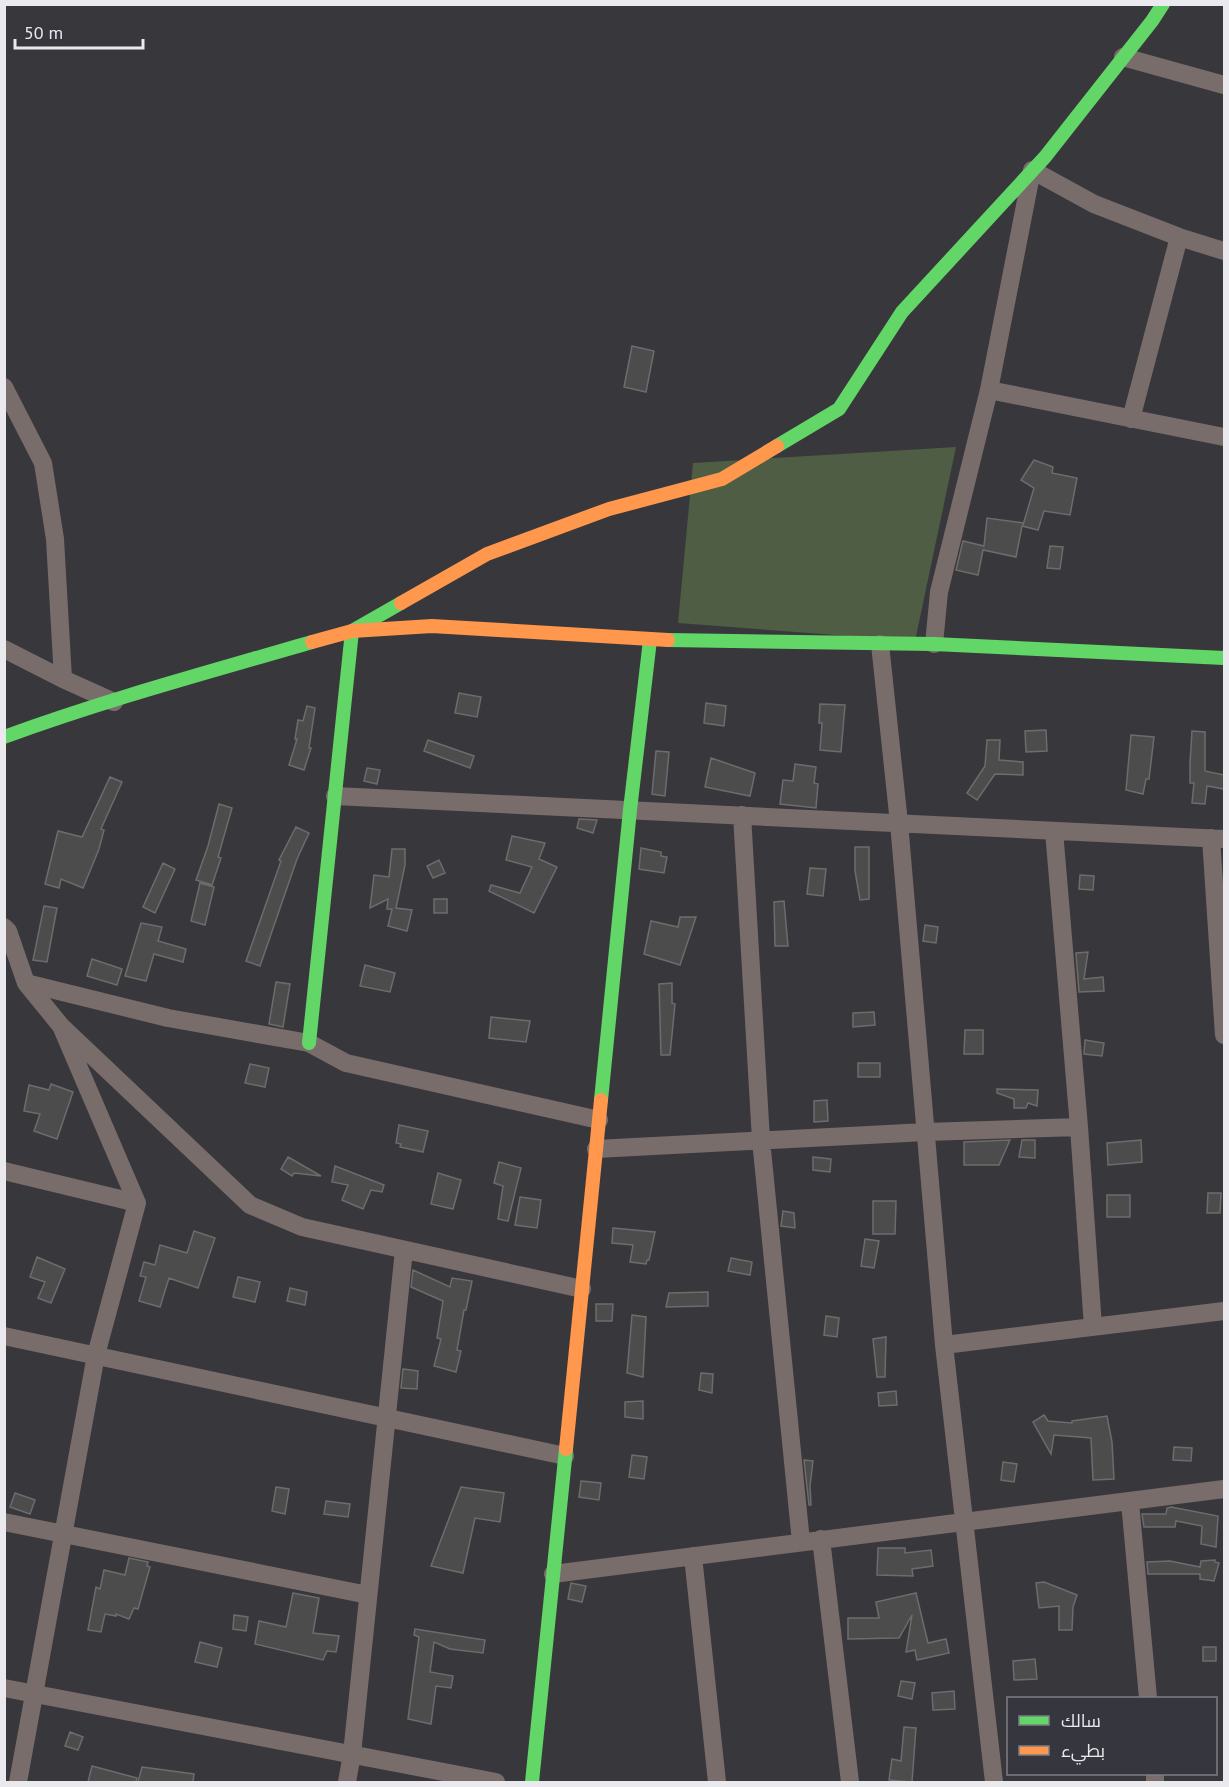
<svg xmlns="http://www.w3.org/2000/svg" width="1229" height="1787" font-family="'PT Sans',Cairo,sans-serif">
<style>
.green{fill:#4e5d44}
.building{fill:#4d4c4c;stroke:#6d6b6c;stroke-width:1.5}
.lines{fill:none;stroke-linecap:round;stroke-linejoin:round}
.street{stroke:#796d6b;stroke-width:18}
.fast{stroke:#63d668;stroke-width:14}
.slow{stroke:#ff974d;stroke-width:14}
</style>
<rect width="100%" height="100%" fill="#38383c"/>
<path class="green" d="M956 447 915 641 678 623 693 463Z"/>
<path class="building" d="M632 346 654 351 646 392 624 387Z
M1034 460 1053 467 1052 473 1077 478 1070 515 1044 511 1038 530 1022 526 1016 557 983 550 978 575 956 570 963 541 984 546 987 518 1023 523V525L1034 488 1021 480Z
M1050 546 1063 547 1060 569 1047 568Z
M459 693 481 697 477 717 455 713Z
M706 703 726 706 724 726 704 723Z
M820 704 845 705 841 752 820 750 822 723H819Z
M307 706 315 708 309 748H311L304 770 289 765 297 739H295L298 720 303 721Z
M1046 730 1047 751 1026 752 1025 731Z
M1192 731 1205 732V771L1224 775V789L1207 786 1205 804 1192 803 1194 783H1190V763Z
M1131 735 1154 737 1149 779H1146L1143 794 1126 790Z
M428 740 474 756 470 768 424 751Z
M987 740H1000L999 760 1023 762V775L995 774 977 800 967 793 985 766Z
M656 751 669 752 665 796 652 794Z
M711 758 755 773 750 796 705 787Z
M795 764 816 767 814 783 818 784 816 808 780 804 783 780 793 781Z
M367 768 380 770 377 784 364 781Z
M110 777 122 782 101 829 104 830 99 849 83 888 61 879 59 888 45 884 58 831 82 837Z
M219 804 232 808 218 857 221 858 212 885 196 880 208 846Z
M579 819 597 820 593 833 577 828Z
M296 827 309 833 297 859 260 966 246 961 281 861 279 860Z
M512 836 545 843 539 859 557 867 534 913 489 891 491 885 520 893 532 867 506 860Z
M855 847H869V899L860 900 855 871Z
M641 848 661 852V856L667 857 664 873 639 869Z
M392 849H405V865L396 908 412 910 407 931 388 926 392 909H387L388 899 370 908 374 875 389 877Z
M439 860 445 873 433 878 427 866Z
M163 863 175 869 155 913 143 907Z
M810 868 826 869 823 896 807 894Z
M1080 875 1094 876 1093 890 1079 889Z
M200 883 214 887 205 925 191 921Z
M434 899H447V913H434Z
M784 901 788 946H775L774 902Z
M44 906 57 908 47 962 33 960Z
M680 917H696L680 965 644 954 651 921 678 927Z
M141 923 162 927 158 941 186 949 183 962 154 954 146 981 125 976Z
M925 925 938 927 936 943 923 941Z
M1088 952 1084 979 1103 977 1104 991 1079 992 1076 953Z
M92 959 122 969 117 985 87 976Z
M365 965 395 973 390 992 360 986Z
M276 982 290 984 283 1027 269 1024Z
M672 983V1003L675 1004 670 1055H661L659 984Z
M874 1012 875 1025 853 1027V1013Z
M491 1017 530 1021 526 1042 489 1038Z
M965 1030H983V1054H964Z
M1085 1040 1104 1043 1102 1056 1084 1054Z
M858 1063H880V1077H858Z
M250 1064 269 1068 265 1087 245 1083Z
M51 1084 73 1092 57 1139 34 1131 40 1114 24 1111 29 1085 49 1090Z
M997 1089 1038 1090 1037 1106 1028 1103 1026 1108H1014V1099L997 1093Z
M827 1100 828 1121 814 1122V1101Z
M399 1125 428 1131 423 1152 400 1147 401 1144 396 1143Z
M1010 1140 999 1165H964V1142Z
M1022 1140H1035V1158L1019 1157Z
M1141 1140 1142 1162 1108 1165 1107 1143Z
M288 1157 321 1176 294 1173 292 1176 281 1169Z
M813 1157 831 1159 830 1172 813 1170Z
M499 1162 521 1168 508 1221 498 1219 503 1186 494 1183Z
M335 1166 384 1185 382 1192 371 1190 363 1209 342 1200 348 1185 332 1182Z
M438 1173 461 1180 453 1209 431 1204Z
M1208 1193H1221L1220 1213H1207Z
M1107 1195H1130V1217H1107Z
M520 1197 541 1200 537 1228 515 1225Z
M873 1201H896L895 1234H873Z
M783 1211 794 1213 795 1228 781 1226Z
M613 1228 655 1232 649 1260H647L646 1264 630 1262 633 1245 612 1243Z
M194 1231 215 1238 198 1288 169 1278 160 1307 139 1301 146 1277 140 1276 144 1262 155 1265 160 1245 187 1253Z
M865 1239 879 1241 874 1268 861 1266Z
M37 1257 65 1269 51 1303 38 1298 45 1282 30 1277Z
M731 1258 752 1262 750 1275 728 1271Z
M413 1270 450 1287 452 1278 472 1281 466 1310H464L457 1350 461 1351 456 1372 434 1366 441 1339 437 1338 443 1301 411 1287Z
M238 1277 260 1282 255 1302 233 1297Z
M290 1288 307 1292 305 1305 287 1301Z
M708 1292V1306L666 1307 669 1293Z
M596 1304H613L612 1321H596Z
M632 1315 646 1317 643 1377 627 1373Z
M826 1316 839 1318 837 1337 824 1335Z
M886 1337 885 1377H877L873 1339Z
M403 1369 418 1371 417 1389 401 1388Z
M701 1373 713 1374 712 1393 699 1390Z
M896 1391 897 1405 879 1406 878 1393Z
M643 1401V1419L625 1417V1402Z
M1044 1415 1048 1421 1072 1423V1421L1107 1416 1112 1442 1114 1479 1093 1480 1091 1438 1054 1435 1051 1454 1033 1422Z
M1174 1447 1192 1448 1191 1461 1173 1460Z
M632 1455 647 1457 644 1479 629 1477Z
M804 1460 813 1461 810 1486 811 1505H809Z
M1003 1462 1017 1464 1014 1482 1001 1480Z
M581 1481 601 1483 599 1500 579 1497Z
M276 1487 289 1489 285 1514 272 1511Z
M461 1487 504 1493 500 1522 475 1518 463 1573 431 1566Z
M15 1493 35 1500 30 1514 10 1507Z
M326 1501 350 1504 348 1517 324 1514Z
M1171 1507 1218 1516 1216 1547 1201 1544 1202 1526 1176 1521 1175 1527H1144L1142 1514H1166L1167 1508Z
M878 1548H905V1553L931 1550 933 1566 912 1569 913 1576 877 1575Z
M129 1558 148 1562 147 1566 150 1567 138 1609 134 1608 129 1619 116 1614V1616L105 1614 101 1632 88 1630 96 1587 100 1589 104 1570 125 1575Z
M1215 1560V1562L1219 1563 1214 1581 1200 1579V1574H1148L1147 1562 1170 1561 1200 1567 1201 1561Z
M1044 1582 1077 1595 1073 1607 1072 1630H1059V1606L1039 1608 1036 1583Z
M571 1583 586 1586 582 1602 568 1599Z
M293 1593 319 1598 313 1633 339 1636 336 1652 327 1651 323 1660 255 1644 259 1621 286 1627Z
M916 1593 928 1643 946 1639 949 1653 917 1660 915 1650 906 1652 912 1615 899 1638 848 1639V1618H879L876 1602Z
M234 1615 248 1617 246 1631 233 1629Z
M415 1629 485 1640 483 1653 450 1649 434 1642 430 1672 453 1676 451 1688 436 1686 431 1724 408 1719 419 1637 414 1635Z
M200 1642 222 1648 217 1667 195 1662Z
M1203 1647H1216V1661H1203Z
M1035 1659 1037 1679 1014 1680 1013 1661Z
M901 1681 915 1683 912 1699 898 1696Z
M954 1691 955 1709 933 1710 932 1693Z
M904 1727 916 1728 912 1782 889 1780 892 1759 901 1761Z
M70 1732 83 1737 78 1750 65 1746Z
M92 1766 137 1778 136 1782H88Z
M142 1767 194 1774 193 1782H138Z"/>
<g class="lines">
<path class="street" d="M1123 57 1224 85
M4 387 43 463 55 539 63 679
M989 390 1224 437
M1131 419 1179 237
M880 644 899 823 944 1345 994 1782
M934 644 939 592 989 390 1032 170 1094 204 1179 237 1224 251
M4 649 63 679 114 702
M335 796 1224 839
M742 815 761 1140 801 1542
M1054 831 1079 1127 1093 1327
M1211 838 1224 1035
M4 927 8 931 26 983 168 1018 309 1043 346 1063 599 1120
M26 983 61 1026 250 1205 302 1227 582 1289
M596 1149 926 1132 1079 1127
M4 1171 137 1203
M4 1336 565 1456
M944 1345 1224 1311
M1130 1502 1148 1698
M4 1522 368 1595
M821 1539 850 1782
M693 1556 717 1782
M553 1574 1224 1489
M4 1688 496 1782
M1155 1774V1782
M18 1782 96 1355 137 1203 61 1026
M347 1782 352 1754 404 1250"/>
<path class="fast" d="M777 446 839 409 902 312 1045 157 1152 21 1163 4
M668 640 934 644 1224 658
M4 737C105 700 209 672 312 642
M309 1043 352 631 401 603
M601 1100 630 810 650 640
M532 1782 566 1449"/>
<path class="slow" d="M401 603 487 554 609 509 722 479 777 446
M312 642 352 631 432 626 668 640
M566 1449 601 1100"/>
</g>
<rect width="1229" height="1787" fill="none" stroke="#e9e9ee" stroke-width="12"/>
<rect x="1007" y="1697" width="210" height="78" fill="#36363e" stroke="#7e7e84" stroke-width="1.5"/>
<rect x="1019" y="1716" width="30" height="9" fill="#63d668" stroke="#7e7e84" stroke-width="1.5"/>
<text x="1061" y="1727" font-size="18" fill="#e9e9ee">سالك</text>
<rect x="1019" y="1746" width="30" height="9" fill="#ff974d" stroke="#7e7e84" stroke-width="1.5"/>
<text x="1061" y="1757" font-size="18" fill="#e9e9ee">بطيء</text>
<path d="M15 39v9h128v-9" fill="none" stroke="#e9e9ee" stroke-width="3"/>
<text x="24" y="39" font-size="18" fill="#e9e9ee" stroke="#36363e" stroke-width="4.5" paint-order="stroke">50 m</text>
</svg>
